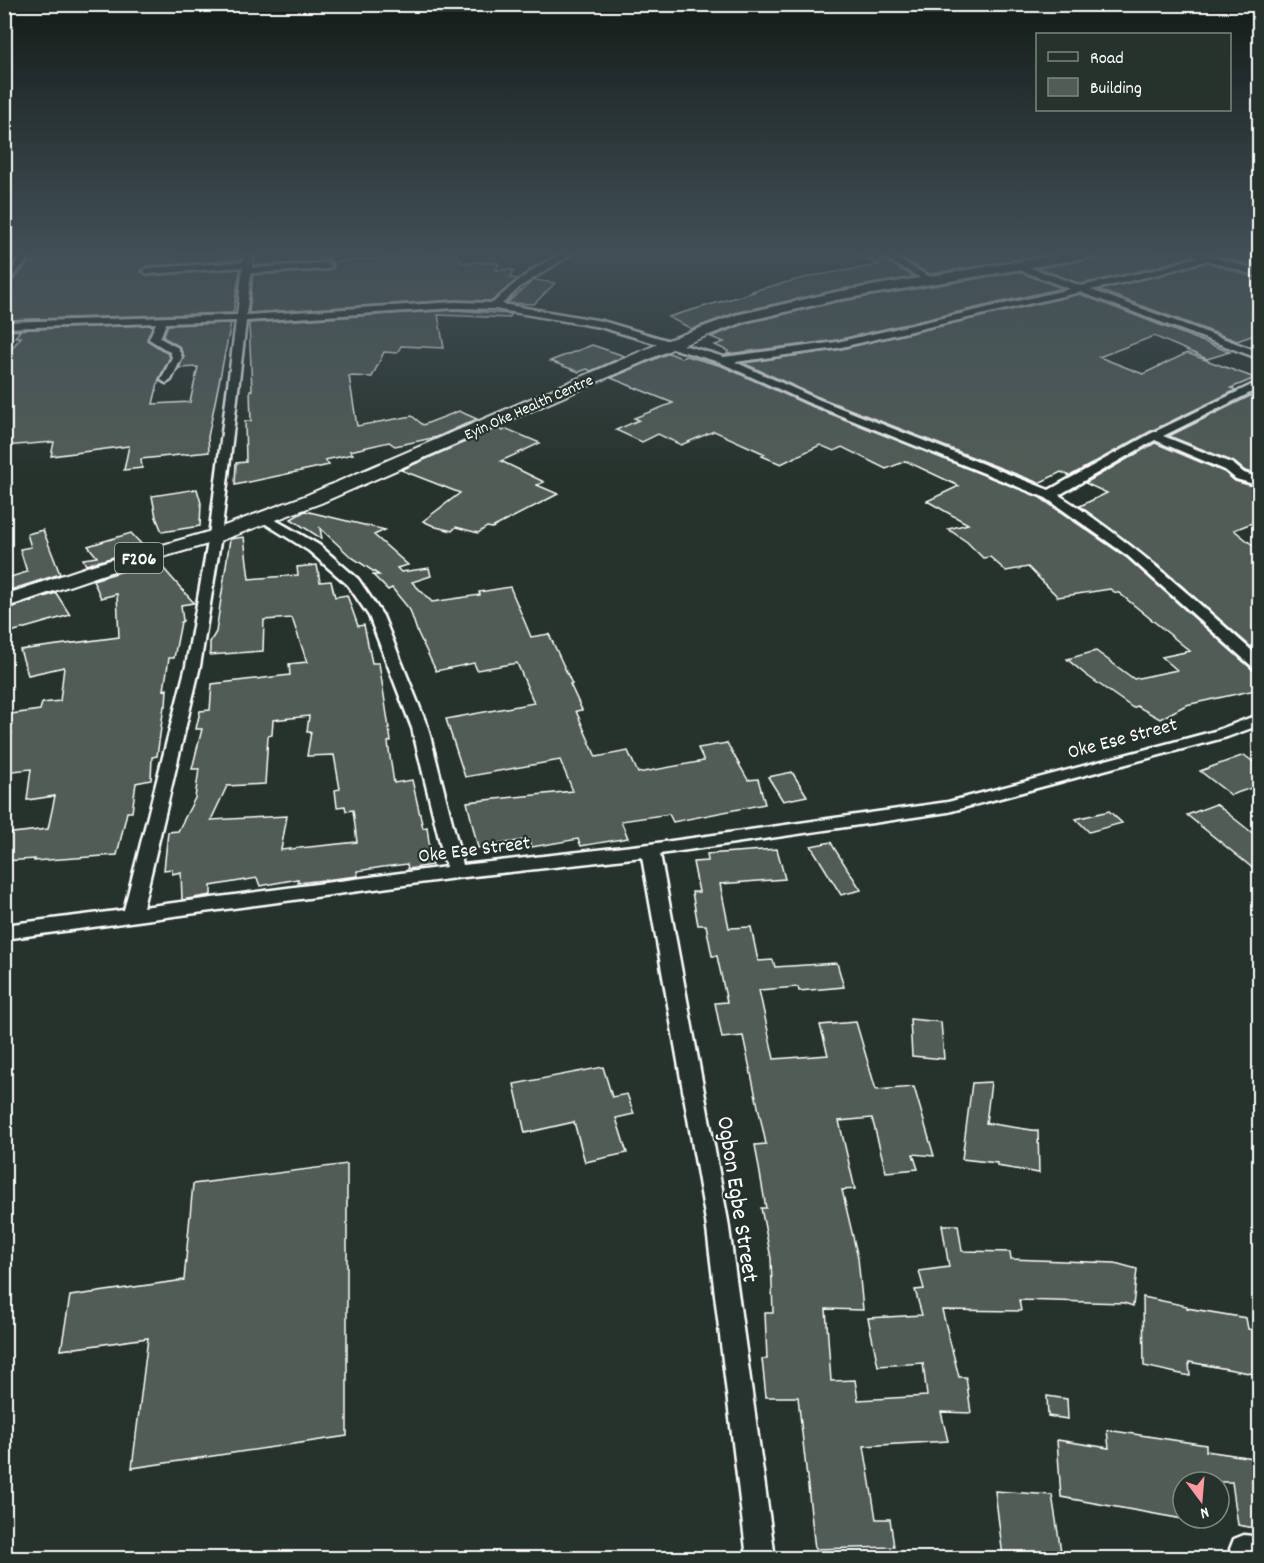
<svg xmlns="http://www.w3.org/2000/svg" width="1264" height="1563" font-family="Dekko,sans-serif">
<style>
.building{fill:#515c57;stroke:#fff;stroke-width:1.5;fill-rule:evenodd}
.lines{fill:none;stroke-linecap:round;stroke-linejoin:round}
.minor-casing{stroke:#fff;stroke-width:5}
.primary-casing{stroke:#fff;stroke-width:4}
.minor{fill:#26332d;fill-rule:evenodd}
.primary{fill:#26332d;fill-rule:evenodd}
.labels{text-anchor:middle;stroke-width:4.5;stroke-linejoin:round;paint-order:stroke}
.far-street-label{font-size:16px;fill:#fff;stroke:#26332d}
.shield{fill:#26332d;stroke:#bec2c0;stroke-width:1.5}
.shield-label{font-size:18px;font-weight:bold;fill:#fff}
.street-label{font-size:20px;fill:#fff;stroke:#26332d}
.near-street-label{font-size:24px;fill:#fff;stroke:#26332d}
</style>
<rect width="100%" height="100%" fill="#26332d"/>
<filter id="ink" filterUnits="userSpaceOnUse"><feTurbulence type="fractalNoise" baseFrequency=".0167" numOctaves="2"/><feDisplacementMap in="SourceGraphic" scale="12" xChannelSelector="R" yChannelSelector="G"/><feConvolveMatrix kernelMatrix="1 2 1 2 8 2 1 2 1" color-interpolation-filters="sRGB"/></filter>
<g filter="url(#ink)">
<path class="building" d="M46 252H175L174 254 243 252 241 260 148 266 141 270 148 276 240 269 233 313 4 320V291L29 262 39 261Z
M255 252H314L312 258H330L329 262 457 253 461 262 499 263 496 270H514L510 278 518 279 492 301 455 300 249 313 253 275 327 271 334 267 327 261 254 266Z
M852 252H872L914 277 836 290 735 313 692 329 668 317 754 292 752 291 812 276 879 265Z
M888 252H908L916 256 941 252H1064L930 274Z
M1107 252H1193V256L1153 268 1081 284 1039 268 1098 258Z
M1204 252H1260V268Z
M1207 262 1260 279V333L1237 341 1099 290Z
M1018 272 1062 288 837 340 727 354 728 351 715 345 724 342 711 337 747 323 836 302Z
M534 280 555 283 534 304 507 303Z
M1080 294 1230 352 1207 359 1154 336 1099 357 1143 374 1187 353 1255 378 1231 388 1236 390 1149 432 1070 476 1061 472 1039 483 816 396 743 363 837 350Z
M455 310 512 314 509 318 438 315 444 348 401 346 397 353 384 352 372 377 349 376 357 426 412 416 423 425 459 411 477 419 437 437 395 446 389 442 350 451 353 454 325 460 329 465 235 485 236 463 246 462 245 421H251L250 390H252L249 323Z
M231 323 208 437 209 452 141 459 142 468 124 470 129 446 51 456 54 442 4 446V358L21 337H15L20 331 4 330 153 325 147 340 168 354 170 357 159 379 153 404 190 402 198 367 179 368 184 356 179 346 163 337 168 325Z
M592 345 625 356 591 371 587 369 579 372 550 361Z
M669 353 681 358 686 356 722 366 806 404 1039 497 1127 558 1254 671 1260 672V689L1186 705 1160 719 1137 706 1133 708 1086 675 1067 659 1096 651 1134 679 1177 670 1162 657 1190 651 1119 593H1116L1110 589 1058 597 1028 567 1006 571 990 557 983 558 967 542 948 529 968 524 927 501 959 486 906 461 886 469 842 447 834 451 820 445 781 464 762 456 765 454 714 431 681 445 658 434 642 442 616 430 639 420 634 418 673 403 611 378Z
M1250 396 1260 400V475L1245 471 1234 462 1169 436Z
M497 428 503 431 507 429 540 443 501 461 544 482 537 485 558 494 492 528 487 527 478 533 456 527 452 531 436 527 423 521 460 493 401 470Z
M1155 443 1224 472 1235 481 1260 488V520L1234 530 1260 551V655L1164 570 1080 506 1107 493 1085 483Z
M197 489 201 503 200 526 162 532 156 517 152 496Z
M305 511 385 530 374 535 408 565 397 568 401 572 429 568 431 576 412 582 432 602 480 595 479 592 510 587 531 637 549 634 572 684H570L582 710 576 711 596 757 628 751 638 773 704 761 698 748 727 743 748 780 758 779 765 804 673 822 669 814 621 821 628 838 581 846 578 839 532 847 529 839 478 848 467 802 573 791 560 760 465 777 446 719 534 703 517 663 477 670 474 663 436 671 417 631 410 610 392 588 388 590 373 575H379L350 556 320 528 322 539 291 519Z
M43 530 60 574 4 592V579L27 572 20 549 31 547 27 534Z
M131 533 145 548 86 565 83 559 97 557 88 546Z
M244 537 249 579 298 575 297 567 317 565 320 582 331 581 335 597 347 595 358 626 364 625 372 663H379L391 741 388 742 389 750 394 783 412 780 423 828 427 827 432 865 408 869 407 864 383 867 357 871 358 876 298 883V879L260 886 257 878 211 886V895L182 900 181 872 172 874V869L164 870 168 832 178 831 195 798 199 769H192L202 729H196L200 711 210 710 212 684 290 675 289 664 307 662 292 618 264 620 263 651 210 655V642L216 632 230 539ZM309 716 307 732H311L307 756 334 755 340 789 335 790 337 807 345 806 346 811 353 810 357 842 281 850 287 816 211 820 227 786 265 784 268 736 272 735 273 720Z
M157 561 194 603 181 605 183 621 181 622 174 658H169L164 690 167 689 166 706H164L157 756 152 757 151 780 136 783 132 812H127L117 855 34 861 35 859 4 861V834L48 829 55 796 27 800 31 769 4 772 12 732 4 733V715L40 710 42 703 60 701 64 667 28 675 20 650 119 637 117 594 101 598 93 580Z
M56 593 70 615 4 634V610Z
M1244 755 1260 767V785L1231 795 1200 771Z
M792 772 807 796 783 801 768 777Z
M1216 804 1260 839V874L1187 815Z
M1109 811 1122 823 1089 832 1076 819Z
M831 842 834 848 861 890 841 895 811 846Z
M777 849 785 879 720 884 729 928 751 927 758 961 773 960 775 967 837 963 844 987 799 991 798 987 759 990 774 1059 828 1055 820 1025 856 1022 876 1090 914 1087 934 1156 913 1154 918 1169 886 1172 872 1118 839 1121 855 1189 842 1190 858 1258 863 1310 826 1309 831 1381 855 1380 858 1400 927 1396 923 1363 878 1366 868 1318 922 1315 915 1290 924 1289 919 1271 949 1267 942 1225H958L962 1251 1010 1252 1011 1259 1115 1263 1137 1269 1133 1306 1124 1303 1019 1300 1021 1311 942 1310 959 1377H966L971 1413 941 1412 948 1441 864 1446 876 1519H890L894 1547 815 1549 798 1397H766L762 1359H767L765 1313H773L771 1258 761 1208H766L755 1145 766 1144 743 1036 722 1038 715 1003 727 1002 717 956H712L706 925H698L692 892H699L693 862 708 861 707 854Z
M910 1019 941 1022 944 1059 912 1056Z
M603 1067 612 1097 627 1094 634 1114 616 1118 627 1153 585 1162 574 1122 525 1133 514 1084Z
M991 1082 986 1123 1038 1131 1039 1173 997 1166V1163L962 1159 972 1083Z
M347 1164V1436L132 1468 148 1338 61 1350 70 1296 184 1280 193 1184Z
M1143 1297 1187 1306V1308L1246 1318 1248 1329 1260 1331V1375L1189 1362 1190 1376 1144 1366Z
M1047 1396 1067 1399 1068 1419 1048 1416Z
M1107 1430 1206 1445V1451L1260 1459V1529L1238 1525 1232 1482H1183V1519L1061 1497 1057 1440 1109 1448Z
M995 1491 1052 1495 1062 1558 1003 1557Z"/>
<g class="lines">
<defs>
<path id="minor" d="M26 252H34L4 286V277Z
M245 252H253L252 268 327 263 332 266 327 269 251 273 246 315 455 302 493 303C511 286 550 252 575 252L521 286 502 304 602 321 724 357 837 342 1070 289 1012 267V263L1015 262 1081 286 1154 270 1197 257 1194 254 1197 252 1260 271V277L1207 260 1159 274 1091 290 1260 352V359L1080 292 837 348 735 362 815 398 1049 490 1150 434 1260 381V388L1163 436 1233 464 1244 473 1260 478V486L1236 479 1225 470 1155 440 1059 495C1132 541 1195 600 1260 658V670L1255 669 1128 556 1046 498 807 402 719 362 600 327 495 309 455 308 246 321 221 536 200 666 143 907 446 867 412 728 369 616 348 585 309 551 261 521 259 518 261 515 265 514 319 545 358 579 383 616 428 728 463 865 650 844 948 802 1215 731 1260 714V725L1227 737 948 812 660 854 728 1221 775 1558H747L706 1221 642 857 456 878 4 939V925L124 910 186 666 209 536 236 321 166 323 160 338 178 348 182 357 171 380 166 383 161 380 172 357 170 352 149 339 156 323 4 328V322L237 315 243 267 148 274 143 271 148 268 243 262Z
M874 252H884L936 280 928 282Z
M1244 1535 1260 1537V1558H1234L1230 1549 1234 1539Z"/>
<path id="primary" d="M1075 252H1105L1098 256 836 300 746 321 677 347 321 503 222 540 107 573 4 608V595L93 565 208 532 307 495 665 341 736 315 836 292Z"/>
</defs>
<use href="#minor" class="minor-casing"/>
<use href="#primary" class="primary-casing"/>
<use href="#minor" class="minor"/>
<use href="#primary" class="primary"/>
</g>
</g>
<linearGradient id="sky" x2="0" y2="1"><stop stop-color="#151c19"/><stop offset="0.54" stop-color="#415057"/><stop offset="1" stop-color="#415057" stop-opacity="0"/></linearGradient>
<rect width="1264" height="470" fill="url(#sky)"/>
<g class="labels">
<g class="far-street-label">
<text transform="translate(528 406) rotate(-24)" y="6">Eyin Oke Health Centre</text>
</g>
<rect class="shield" x="115" y="543" width="48" height="30" rx="4.5"/>
<g class="shield-label">
<text x="139" y="564">F206</text>
</g>
<g class="street-label">
<text transform="translate(1122 737) rotate(-15)" y="7">Oke Ese Street</text>
<text transform="translate(474 848) rotate(-7)" y="7">Oke Ese Street</text>
</g>
<g class="near-street-label">
<text transform="translate(739 1199) rotate(81)" y="8">Ogbon Egbe Street</text>
</g>
</g>
<rect width="1264" height="1563" fill="none" stroke="#26332d" stroke-width="24"/>
<rect x="12" y="12" width="1240" height="1539" fill="none" stroke="#fff" stroke-width="2" filter="url(#ink)"/>
<rect x="1036" y="33" width="195" height="78" fill="#26332d" stroke="#7d8581" stroke-width="1.5"/>
<rect x="1048" y="52" width="30" height="9" fill="#26332d" stroke="#7d8581" stroke-width="1.5"/>
<text x="1090" y="63" font-size="18" fill="#ffffff">Road</text>
<rect x="1048" y="78" width="30" height="18" fill="#515c57" stroke="#7d8581" stroke-width="1.5"/>
<text x="1090" y="93" font-size="18" fill="#ffffff">Building</text>
<g transform="translate(1201 1500) rotate(164)"><circle r="28" fill="#26332d" stroke="#7d8581" stroke-width="1.5"/>
<path d="M0-4.5L10 22L0 15L-10 22Z" fill="#ff9aa2"/>
<text y="-9" font-size="16" font-weight="bold" text-anchor="middle" fill="#ffffff">N</text>
</g>
</svg>
